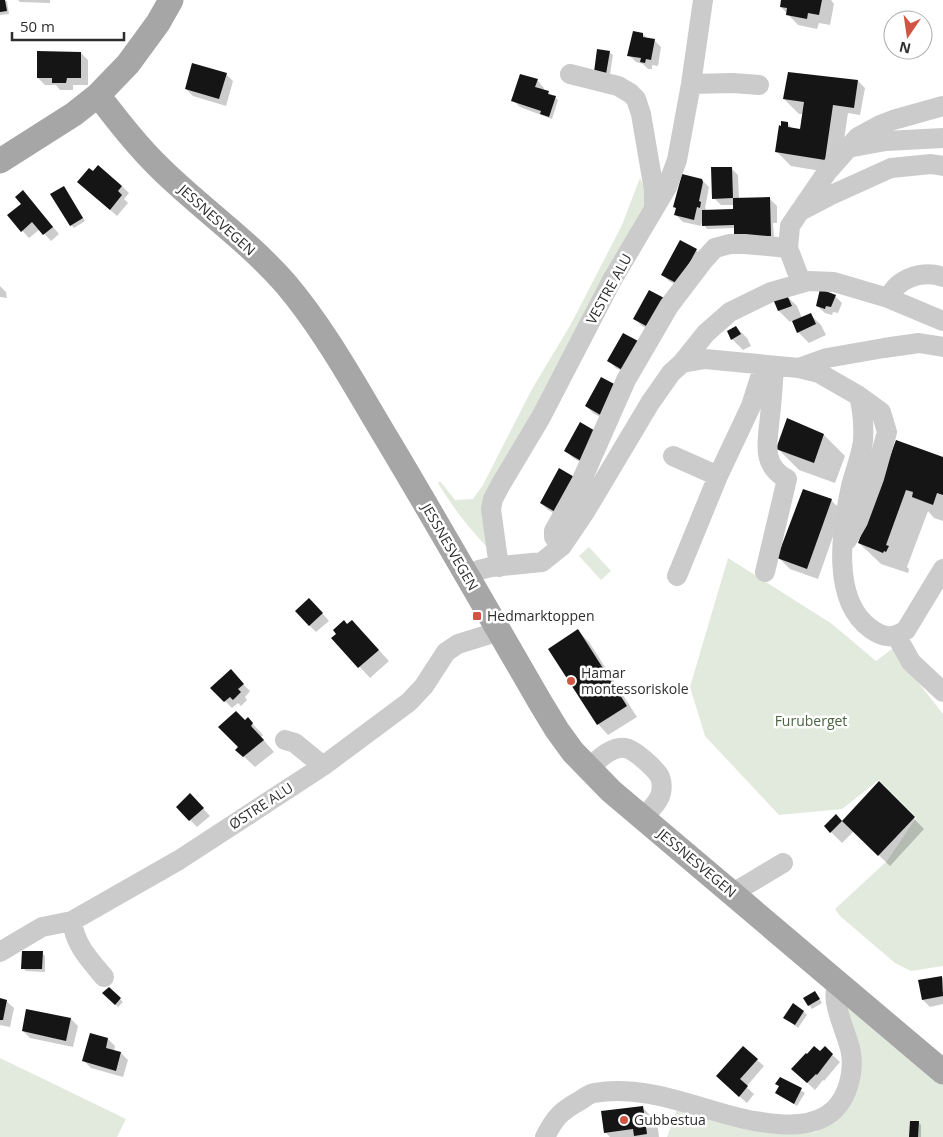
<svg xmlns="http://www.w3.org/2000/svg" width="943" height="1137" font-family="'Open Sans',sans-serif">
<style>
.green{fill:#e1eadd}
.shadow{fill:#0003}
.building{fill:#151515}
.lines{fill:none;stroke-linecap:round;stroke-linejoin:round}
.minor{stroke:#cbcbcb;stroke-width:20}
.major{stroke:#a6a6a6;stroke-width:25}
.poi-dot{fill:#d15543;stroke:#fff;stroke-width:2}
.labels{text-anchor:middle;stroke-width:5;stroke-linejoin:round;paint-order:stroke}
.street-label{font-size:14px;fill:#2e2e2e;stroke:#fff}
.poi-label{font-size:14px;fill:#2e2e2e;stroke:#fff;text-anchor:start}
.park-label{font-size:14px;fill:#4a6540;stroke:#fff}
</style>
<rect width="100%" height="100%" fill="#fff"/>
<path class="green" d="M640 178 648 195 643 219 503 472 486 546C467 526 452 506 438 483L440 481 455 500 473 499 483 485 532 389 571 324 622 225Z
M589 547 611 571 601 580 579 556Z
M728 558 832 624 876 661 892 649 943 714V966L911 971 895 963 840 916 835 909 887 861 916 818 915 816 879 780 842 809 779 815 705 736 690 687Z
M847 1004 943 1084V1137H667L678 1106 787 1134 816 1132 839 1115Z
M0 1058 126 1119 117 1137H0Z"/>
<path class="shadow" d="M0 0 7 1 9 14 0 15Z
M18 0H50V3L20 2Z
M782 0H831L834 4 830 25 819 23 817 29 798 25 781 7Z
M643 34 648 39 654 40 661 47 658 66 652 65V69H648L643 64 636 62 629 55Z
M609 52 613 55 610 74 597 72Z
M81 53 88 60V85H73V90H60L56 85H45L38 78Z
M226 74 233 81 226 106 193 96 186 89Z
M537 80 544 88 543 91 548 92 558 100 552 119 520 107 513 100Z
M858 81 865 88 860 115 848 113 839 174 791 166 776 151 788 124 793 129 801 130 804 114H799L784 99Z
M731 168 738 175 739 199H770L777 206V223H773L774 238 735 228 707 229 704 225 703 218 701 226 683 222 676 215 677 209 674 206 702 180 709 187 705 208 707 211 735 210 734 205H721L714 198Z
M78 182 122 186 129 193 124 199 128 203 117 216Z
M64 187 85 221 74 228 71 225Z
M30 199 59 234 51 241 40 229 29 238 9 216Z
M696 250 703 257 685 290 669 281 662 274Z
M0 286 6 292 7 298 0 297Z
M650 291 658 334 642 326 635 319Z
M786 295 797 306 802 318 810 314 821 325 826 335 809 343 798 332 793 320 790 322 779 311 775 300Z
M835 296 842 303 838 313 833 312 832 315 825 313 817 306Z
M736 327 747 338 751 346 743 350 732 339Z
M639 343 632 377 616 368 609 361Z
M601 379 609 422 593 413 586 406Z
M580 424 589 467 573 458 566 451Z
M824 435 845 456 835 483 799 470 778 449Z
M897 442 943 459V521L934 518 928 511 907 567 909 569 908 573 881 564 859 543Z
M559 470 564 519 548 510 541 503Z
M831 500 842 511 818 579 790 569 779 558Z
M316 606 329 621 316 632 309 625Z
M347 626 362 632 389 661 370 678 333 638Z
M578 631 589 642 637 717 608 735 598 724Z
M237 678 250 691 245 697 247 700 241 706 238 703 232 708 212 688Z
M248 719 263 735 261 737 274 752 255 767 237 750 240 747 245 722Z
M879 783 924 829 890 866 854 831 842 843 825 826 836 816 842 822Z
M197 802 210 816 197 827 177 807Z
M42 953 45 956V972L26 971 23 968Z
M943 978V1004L930 1007 923 1000 920 981Z
M109 988 123 1002 118 1007 104 993Z
M815 992 822 1003 812 1009 804 998Z
M0 999 6 1001 14 1008 10 1027 0 1025Z
M804 1012 807 1015 798 1028 785 1018Z
M71 1019 78 1026 73 1047 30 1038 23 1031Z
M91 1034 108 1039 115 1046 114 1051 121 1053 128 1060 123 1077 91 1068 84 1061Z
M825 1048 840 1062 824 1081 823 1080 815 1090 800 1076Z
M757 1060 764 1066 746 1087 754 1094 747 1103 724 1083Z
M780 1078 805 1093 797 1106 777 1093 780 1087Z
M642 1107 657 1122 659 1137H610L605 1132Z
M918 1122 921 1125V1137H911Z"/>
<path class="building" d="M0 0H5L7 11 0 12Z
M781 0H822L819 15 808 13 807 19 786 15 787 8 780 7Z
M633 31 643 33V37L655 39 651 60 646 59 645 63 640 62 641 58 627 56Z
M597 49 610 51 606 74 594 72Z
M37 51 81 52V78H67L66 83H52V78H37Z
M192 63 227 73 219 99 185 89Z
M788 72 858 80 854 108 833 105 825 160 775 152 779 125 781 126V121L788 122V127L800 129 804 102 783 99Z
M520 74 538 79 535 87 549 91 548 94 556 96 549 117 540 114 541 111 511 101Z
M98 165 122 186 118 191 122 195 110 210 77 182 89 168 93 171Z
M711 167H732L733 198 712 199Z
M682 174 702 179 703 182 699 201 701 202 700 208 697 207 694 220 674 215 676 208 673 207Z
M64 186 83 218 70 226 50 194Z
M23 190 53 227 43 235 32 222 21 232 7 215 21 204 15 197Z
M770 197 771 236 734 237V225L702 226V210L733 209V198Z
M680 240 697 249 678 284 661 275Z
M820 289 836 295 831 307 826 306 825 309 816 306Z
M649 290 666 299 650 328 633 319Z
M786 293 792 306 778 311 773 299Z
M811 313 816 324 797 333 792 321Z
M736 326 741 334 731 340 727 331Z
M623 333 640 342 624 371 607 361Z
M601 377 618 386 602 416 585 406Z
M787 418 824 434 814 463 776 449Z
M580 422 597 432 581 461 564 451Z
M896 440 943 457V495L937 493 933 505 912 497 913 492 906 490 886 545 889 546 886 552 884 551 883 553 858 543Z
M559 468 576 478 557 513 540 503Z
M803 489 832 499 807 569 777 558Z
M309 598 323 613 309 626 295 611Z
M344 620 347 624 352 620 379 650 358 668 331 638 336 634 333 630Z
M578 629 627 706 597 725 548 649Z
M231 669 244 684 238 689 241 692 233 700 230 697 224 702 210 688Z
M236 711 245 720 248 717 253 723 251 726 264 740 243 757 235 750 238 747 218 727Z
M879 781 915 817 878 856 842 821 830 833 824 826 836 814 842 821Z
M190 793 204 808 189 821 176 807Z
M22 951H43L42 969H21Z
M942 976 943 996 922 1000 918 980Z
M109 987 121 998 115 1005 102 993Z
M815 991 820 999 808 1006 803 998Z
M0 998 7 1000 3 1020H0Z
M793 1003 804 1011 795 1025 783 1018Z
M26 1009 71 1018 66 1041 22 1031Z
M90 1033 108 1038 106 1048 121 1052 116 1071 82 1061Z
M743 1046 758 1059 740 1079 748 1086 739 1097 716 1076Z
M814 1046 820 1051 825 1046 833 1054 817 1075 816 1074 807 1083 791 1069 806 1053 807 1054Z
M780 1077 802 1088 794 1104 775 1093 779 1086 775 1084Z
M643 1106 647 1134 634 1136 633 1129 604 1133 601 1111Z
M910 1121H919L918 1137H909Z"/>
<g class="lines">
<path class="minor" d="M570 74 618 86 630 93 636 99 641 114 654 190V209
M691 84 733 83 759 85
M853 147 886 141 943 138
M803 207 827 172 858 137 880 125 893 120 943 106
M801 282 788 248 790 226 800 211 829 196 891 168 931 164 943 166
M888 298C891 294 894 288 898 285 910 275 928 271 943 277
M682 363 705 359 799 368 819 373 859 396C863 412 864 425 863 441 861 456 855 471 851 486 842 528 830 600 871 629 884 638 893 639 906 630L943 569
M799 368 827 358 884 348 919 343 943 347
M673 456 718 476
M847 540 858 521 874 478 887 432 881 412 859 396
M562 546 554 537V531L581 482 626 380 669 306 704 260 715 248 730 244H745L788 248
M499 567 491 509 493 499 501 484 541 417 612 280 667 187 677 160 691 84 703 0
M765 572 787 479C760 465 768 440 770 416 772 400 773 383 774 366
M677 576 718 476 751 406 764 365
M467 577 479 570 491 567 542 562 562 546 585 512 650 403 671 373 682 363 706 333 730 312 771 292 809 281 834 282 888 298 943 321
M897 637 911 662 943 692
M285 740 295 743 323 766
M589 769C597 760 612 746 625 748 634 749 656 769 660 777 662 782 662 788 661 793 659 802 650 810 643 818
M734 894 738 890 783 863
M72 921C75 945 89 959 104 977
M0 952 42 927 72 921 179 860 323 766 409 702 424 686 446 652 458 644 487 635 498 630
M545 1137C555 1117 561 1111 581 1100 585 1097 589 1094 594 1093 649 1083 701 1111 754 1121 770 1123 783 1126 799 1124 812 1123 824 1119 834 1110 848 1096 854 1073 851 1053 849 1038 832 1005 836 991 837 990 840 985 841 985"/>
<path class="major" d="M98 95C118 121 138 147 162 170 202 209 248 241 285 283 325 330 355 386 387 439 439 526 489 614 540 702L557 730 573 752 611 791 943 1072
M0 161 74 114 98 95 128 64 158 23 171 0"/>
</g>
<g class="poi-dot">
<rect x="472" y="611" width="10" height="10" rx="2.5"/>
<circle cx="571" cy="681" r="5"/>
<circle cx="624" cy="1120" r="5"/>
</g>
<g class="labels">
<g class="street-label">
<text transform="translate(217 220) rotate(42)" y="5">JESSNESVEGEN</text>
<text transform="translate(609 289) rotate(-61)" y="5">VESTRE ALU</text>
<text transform="translate(450 547) rotate(60)" y="5">JESSNESVEGEN</text>
<text transform="translate(261 806) rotate(-33)" y="5">ØSTRE ALU</text>
<text transform="translate(697 863) rotate(40)" y="5">JESSNESVEGEN</text>
</g>
<g class="poi-label">
<text x="487" y="621">Hedmarktoppen</text>
<text x="581" y="678">Hamar<tspan x="581" dy="16">montessoriskole</tspan></text>
<text x="634" y="1125">Gubbestua</text>
</g>
<g class="park-label">
<text x="811" y="726">Furuberget</text>
</g>
</g>
<g transform="translate(908 35) rotate(193)"><circle r="24" fill="#ffffff" stroke="#ababab"/>
<path d="M0-4L9 19L0 12L-9 19Z" fill="#d15543"/>
<text y="-8" font-size="14" font-weight="bold" text-anchor="middle" fill="#2e2e2e">N</text>
</g>
<path d="M12 32v8h112v-8" fill="none" stroke="#2e2e2e" stroke-width="2.5"/>
<text x="20" y="32" font-size="15" fill="#2e2e2e" stroke="#ffffff" stroke-width="4" paint-order="stroke">50 m</text>
</svg>
